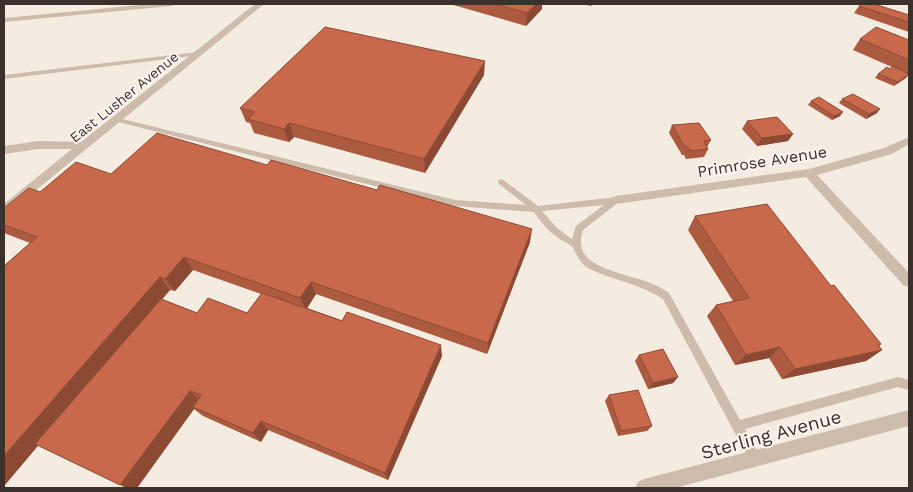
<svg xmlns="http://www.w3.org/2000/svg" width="913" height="492" font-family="'Work Sans',sans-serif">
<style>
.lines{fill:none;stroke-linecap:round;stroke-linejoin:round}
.service{fill:#cdbbac;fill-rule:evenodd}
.minor{fill:#cdbbac;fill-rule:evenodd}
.tertiary{fill:#cdbbac;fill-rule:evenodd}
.wall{fill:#ac5a40;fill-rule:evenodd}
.shaded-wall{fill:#8c4a34}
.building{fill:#c8694b;stroke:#8c4a34}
.labels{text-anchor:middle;stroke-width:4;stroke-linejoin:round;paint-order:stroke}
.far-street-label{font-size:14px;fill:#3b302b;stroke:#fbf5ee}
.street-label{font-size:16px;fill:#3b302b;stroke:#fbf5ee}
.near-street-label{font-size:19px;fill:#3b302b;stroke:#fbf5ee}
</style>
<rect width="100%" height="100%" fill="#f4ebe1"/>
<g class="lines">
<path class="service" d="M198 52 200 53V55L4 79V75Z
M116 118H118L455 200 526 205 499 184 498 182 499 180 502 179 538 206 616 197 619 198 620 200 619 202 583 230C581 236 580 243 582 249 587 268 629 275 645 281 654 284 662 288 669 293L740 420 898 377 909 380V390L898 387 745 429 761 459 759 463 755 465 751 463 663 299C641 284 615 281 592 270 579 264 579 258 573 248 570 243 561 241 557 237 547 230 540 221 534 212L455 206 118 122 114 120ZM604 205 576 226 572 239 557 228 542 211Z"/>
<path class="minor" d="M150 4H176L172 6 4 22V18Z
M255 4H264L8 213 4 214V204L72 149H39L4 154V146L39 141 81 142Z
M909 137V144L892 154 817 175 909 273V287L904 286 806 177 616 204 610 200 616 196 809 169 884 148Z"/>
<path class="tertiary" d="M909 410V426L675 488H635L638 482 644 479Z"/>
</g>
<path class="wall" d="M450 4H542V9L526 26Z
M583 4H593L591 6Z
M859 6 909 15V32L854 13Z
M860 39 909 40V74L894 86 875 78 878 74 892 67 853 50Z
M484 75 425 173 294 137 289 142 254 133 250 123 246 122 240 108Z
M842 99 877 113 866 119 839 103Z
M811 101 840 116 832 120 808 105Z
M747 121 793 134 788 141 757 146 742 129Z
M672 125 711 140 707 147 708 149 704 157 686 159 684 155H682L669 133Z
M111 174 530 242 487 354 316 294 307 308 442 356 388 480 268 430 261 442 203 416 194 409 137 488H127L38 445 4 486V266L30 243 4 233V208L40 192ZM193 270 261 294 247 313H197L162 299 170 290 175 291Z
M695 216 831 286 881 344 879 346 882 350 866 361 782 379 769 358 735 365 707 316 716 305 733 301 688 230Z
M639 355 678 377 673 383 648 389 635 361Z
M609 395 652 426 647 431 618 436 605 401Z"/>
<path class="shaded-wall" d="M536 4H542V9L526 26 527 13Z
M485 61 484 75 425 173 424 159Z
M909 74 906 78 894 86 898 82Z
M880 109 877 113 866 119 869 114Z
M843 112 840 116 832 120 834 116Z
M289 123 294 137 289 142 284 129Z
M793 134 788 141 757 146 762 138Z
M532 229 530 242 487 354 488 343Z
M184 257 193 270 175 291 165 279Z
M160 277 170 290 4 486V456Z
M311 282 316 294 306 310 300 298Z
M881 344 869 353 882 350 866 361 782 379 795 369Z
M441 345 442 356 388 480 385 473Z
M780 347 769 358 735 365 746 355Z
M678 377 673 383 648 389 653 383Z
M190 391 200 400 193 407 194 409 137 488H127L120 485Z
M261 421 268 430 261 442 253 433Z"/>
<path class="building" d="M495 4H536L527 13Z
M861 4H874L909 15V22L859 6Z
M325 27 485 61 424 159 289 123 284 129 248 119 255 112 240 108Z
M876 27 909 40V60L860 39Z
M893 66 909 74 898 82 878 74 887 67 890 69Z
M853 94 880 109 869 114 842 99Z
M819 97 843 112 834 116 811 101Z
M777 117 793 134 762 138 747 121Z
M699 123 711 140 704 141 708 149 690 151 688 147H685L672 125Z
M157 133 267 165 271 160 377 190 380 185 532 229 488 343 311 282 300 298 184 257 165 279 160 277 4 456V266L37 237 4 225V208L29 188 40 192 76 162 111 174Z
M767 204 831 286 834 285 881 344 878 345 882 350 795 369 780 347 746 355 716 305 749 298 695 216Z
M262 293 342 321 347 312 441 345 385 473 261 421 253 433 193 407 201 395 190 391 120 485 35 444 161 299 197 313 208 298 247 313Z
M663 349 678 377 653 383 639 355Z
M638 390 652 426 621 431 609 395Z"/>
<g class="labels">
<g class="far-street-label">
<text transform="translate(124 97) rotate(-39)" y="5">East Lusher Avenue</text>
</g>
<g class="street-label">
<text transform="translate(762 161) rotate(-9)" y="6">Primrose Avenue</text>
</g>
<g class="near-street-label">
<text transform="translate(771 434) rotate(-15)" y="7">Sterling Avenue</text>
</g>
</g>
<rect width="913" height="492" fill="none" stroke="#3b302b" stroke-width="10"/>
</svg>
